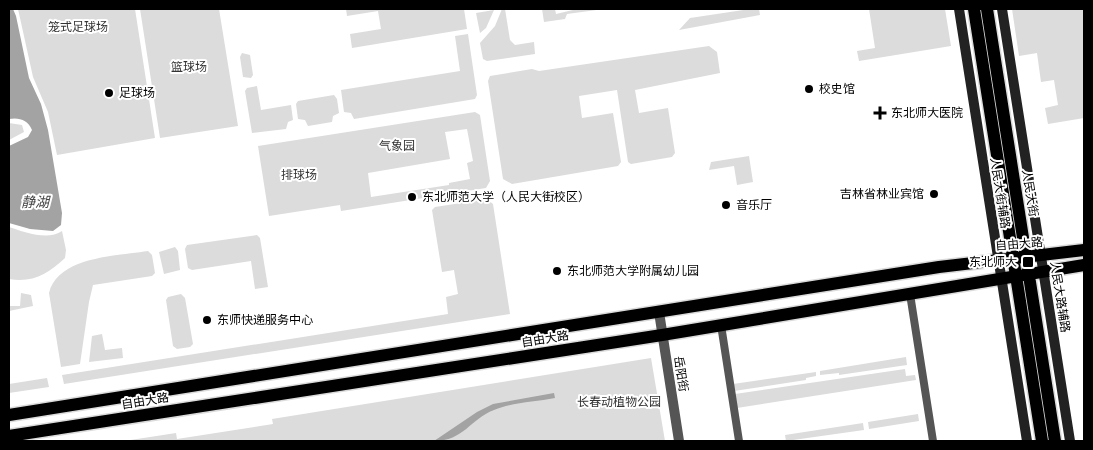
<svg xmlns="http://www.w3.org/2000/svg" width="1093" height="450" font-family="Inter,'Noto Sans SC',sans-serif">
<style>
.green{fill:#dcdcdc;fill-rule:evenodd}
.water{fill:#a3a3a3}
.lines{fill:none;stroke-linecap:round;stroke-linejoin:round}
.primary-casing{stroke:#dbdbdb;stroke-width:15}
.minor{stroke:#555;stroke-width:8}
.tertiary{stroke:#555;stroke-width:10}
.secondary{stroke:#222;stroke-width:10}
.primary{stroke:#000;stroke-width:12}
.poi-dot{fill:#000;stroke:#fff;stroke-width:2}
.labels{text-anchor:middle;stroke-width:4;stroke-linejoin:round;paint-order:stroke}
.park-label{font-size:12px;fill:#333;stroke:#fff}
.poi-label{font-size:12px;fill:#000;stroke:#fff;text-anchor:start}
.street-label{font-size:12px;fill:#000;stroke:#fff}
.water-label{font-size:14px;font-style:italic;fill:#444;stroke:#fff}
</style>
<rect width="100%" height="100%" fill="#fff"/>
<path class="green" d="M18 9H135L155 138 57 155 48 112 33 77Z
M140 9H219L238 126 160 138Z
M346 9H464L467 29 352 48 350 34 381 29 378 11 347 16Z
M502 9H505L510 40 515 45 534 42 535 54 487 61 483 59 480 43 495 26Z
M542 9H555L556 14 577 9H604L567 14 565 19 544 22Z
M750 9H759L760 15 679 30 690 18Z
M869 9H945L951 46 859 61 857 51 875 48Z
M1012 9H1084V118L1048 124 1045 108 1058 105 1054 80 1041 82 1037 53 1019 56Z
M494 10 486 28 480 33 476 13Z
M468 34 477 95 475 99 354 119 351 113 344 112 341 90 460 71 455 36Z
M709 46 717 52 720 73 635 90 639 113 668 108 675 153 672 157 631 164 628 162 617 90 579 96 582 118 613 113 621 162 618 166 512 184 503 179 488 81 490 76 532 69 539 71Z
M242 53 250 55 253 75 251 78 243 77 240 57Z
M257 86 261 110 291 105 293 120 288 122 286 129 252 133 245 91 247 88Z
M334 95 337 99 339 113 333 116 332 122 308 126 305 120 298 119 296 104 298 101Z
M475 112 480 115 490 181 486 188 341 211 340 205 269 216 258 146ZM467 129 473 161 467 163 470 179 449 183V185L371 197 368 173 450 159 445 132Z
M9 123 22 125 24 132 9 140Z
M749 156 753 182 737 185 734 166 709 170 711 162Z
M487 199 493 204 510 314 64 384 62 375 448 314 446 297 458 294 454 270 442 272 432 210 435 207Z
M9 227C24 232 48 241 62 231L66 250 65 258C48 274 33 283 9 279Z
M257 235 260 238 268 287 255 289 251 261 192 270 188 268 185 249 187 245Z
M175 247 178 251 180 270 164 274 159 252Z
M148 251 152 255 155 273 152 276 93 285 89 302 80 364 61 367 49 293C58 256 118 256 148 251Z
M21 293 31 295 33 306 9 311V306H20Z
M181 294 185 298 193 344 190 347 177 349 173 346 166 300 168 297Z
M102 334 105 350 122 348 123 358 89 362 92 336Z
M906 357 907 365 839 375V373L820 375V371Z
M651 358 665 441H124L176 433 177 439 273 424 272 419Z
M905 369 906 376 915 375 916 380 737 408 735 394Z
M816 372V376L806 378V380L734 391 733 384Z
M47 378 49 387 9 393V384Z
M918 414 919 421 869 429 868 422Z
M863 423 864 430 786 441 785 435Z"/>
<path class="water" d="M9 9H13L16 16 29 78 41 104 48 130 62 213 61 225 53 231 30 229 9 223V146L28 137 32 130C28 120 19 117 9 119Z
M554 393 555 398C535 402 513 402 494 410 470 419 464 441 434 441L477 412 493 404Z"/>
<g class="lines">
<defs>
<path id="primary" d="M974 9 1042 441
M987 9 1055 441
M9 415 939 267 1084 250
M9 436 662 335 1084 265"/>
</defs>
<use href="#primary" class="primary-casing"/>
<path class="minor" d="M910 294 933 441
M721 325 739 441"/>
<path class="tertiary" d="M659 312 679 441"/>
<path class="secondary" d="M959 9 1027 441
M1002 9 1070 441"/>
<use href="#primary" class="primary"/>
</g>
<g class="poi-dot">
<circle cx="809" cy="89" r="5"/>
<circle cx="109" cy="93" r="5"/>
<path d="M877.5 105.5h5v5h5v5h-5v5h-5v-5h-5v-5h5z"/>
<circle cx="934" cy="194" r="5"/>
<circle cx="412" cy="197" r="5"/>
<circle cx="726" cy="205" r="5"/>
<rect x="1022" y="256" width="12" height="12" rx="2.5"/>
<circle cx="557" cy="271" r="5"/>
<circle cx="207" cy="320" r="5"/>
</g>
<g class="labels">
<g class="park-label">
<text x="78" y="31">笼式足球场</text>
<text x="189" y="71">篮球场</text>
<text x="397" y="150">气象园</text>
<text x="299" y="179">排球场</text>
<text x="619" y="406">长春动植物公园</text>
</g>
<g class="poi-label">
<text x="819" y="93">校史馆</text>
<text x="119" y="97">足球场</text>
<text x="891" y="117">东北师大医院</text>
<text x="924" y="198" text-anchor="end">吉林省林业宾馆</text>
<text x="422" y="201">东北师范大学（人民大街校区）</text>
<text x="736" y="209">音乐厅</text>
<text x="1017" y="266" text-anchor="end">东北师大</text>
<text x="567" y="275">东北师范大学附属幼儿园</text>
<text x="217" y="324">东师快递服务中心</text>
</g>
<g class="street-label">
<text transform="translate(1000 193) rotate(81)" y="4">人民大街辅路</text>
<text transform="translate(1030 193) rotate(81)" y="4">人民大街</text>
<text transform="translate(1019 244) rotate(-5)" y="4">自由大路</text>
<text transform="translate(1060 297) rotate(81)" y="4">人民大路辅路</text>
<text transform="translate(545 339) rotate(-9)" y="4">自由大路</text>
<text transform="translate(681 374) rotate(81)" y="4">岳阳街</text>
<text transform="translate(145 401) rotate(-9)" y="4">自由大路</text>
</g>
<g class="water-label">
<text x="35" y="207">静湖</text>
</g>
</g>
<rect width="1093" height="450" fill="none" stroke="#000000" stroke-width="20"/>
</svg>
